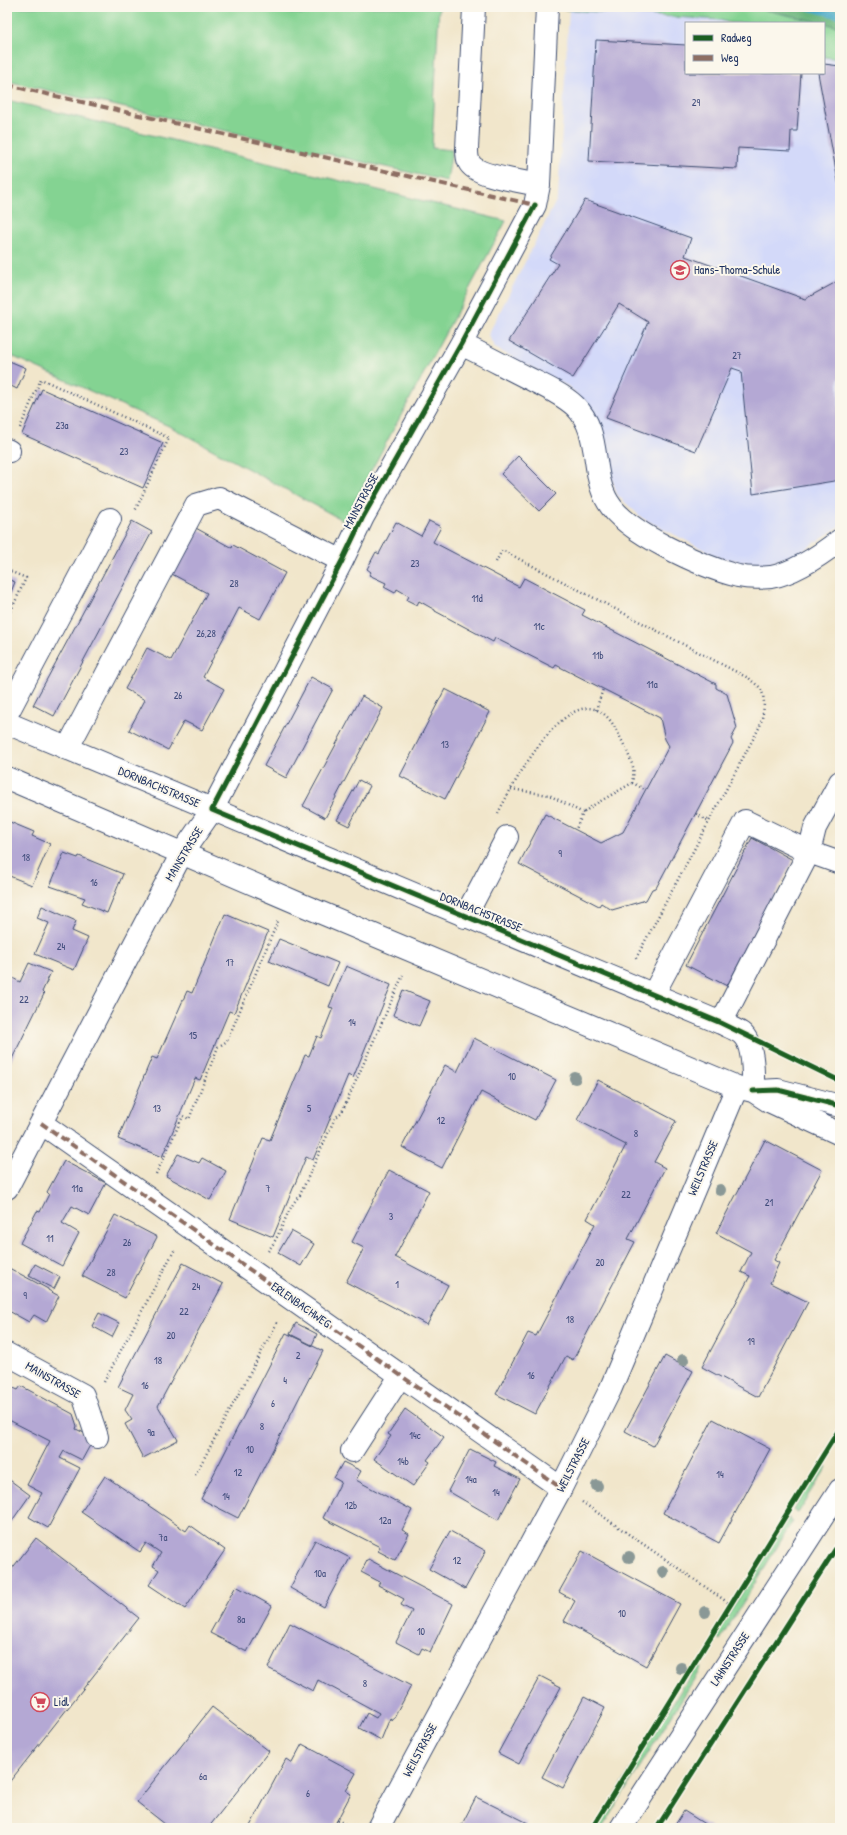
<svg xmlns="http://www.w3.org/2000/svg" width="847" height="1835" font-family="'Patrick Hand',sans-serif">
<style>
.built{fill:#d3d9f9}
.green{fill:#84d392;stroke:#508178}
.forest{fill:#6bb57c;stroke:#43726d}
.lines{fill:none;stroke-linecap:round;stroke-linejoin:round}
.stream{stroke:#46a9c6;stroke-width:8}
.building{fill:#b4a8d4}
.minor-casing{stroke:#3b4a6e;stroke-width:24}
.path{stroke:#3b4a6e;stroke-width:2.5;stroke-dasharray:1 3;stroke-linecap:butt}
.minor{stroke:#fff;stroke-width:22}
.quiet{stroke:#8d6e63;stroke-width:4;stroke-dasharray:8 4;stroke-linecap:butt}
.cycleway-casing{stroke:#fbf7ec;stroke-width:8}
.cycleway{stroke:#1b5e20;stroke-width:5}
.tree{fill:#8a9896}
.labels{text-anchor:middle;stroke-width:4;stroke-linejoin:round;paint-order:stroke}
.number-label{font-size:10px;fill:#414d7c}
.poi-label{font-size:12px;fill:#1b2f5e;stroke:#fbf7ec;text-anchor:start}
.street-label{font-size:12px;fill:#1b2f5e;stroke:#fbf7ec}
</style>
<rect width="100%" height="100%" fill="#fbf7ec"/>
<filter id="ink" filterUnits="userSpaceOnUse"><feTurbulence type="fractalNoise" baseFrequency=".025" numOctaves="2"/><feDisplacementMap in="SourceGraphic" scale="8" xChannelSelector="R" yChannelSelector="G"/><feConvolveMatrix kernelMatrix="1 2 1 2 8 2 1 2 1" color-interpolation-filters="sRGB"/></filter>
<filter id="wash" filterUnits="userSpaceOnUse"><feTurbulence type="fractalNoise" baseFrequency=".012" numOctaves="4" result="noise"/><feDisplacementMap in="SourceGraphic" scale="16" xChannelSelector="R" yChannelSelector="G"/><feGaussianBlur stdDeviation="0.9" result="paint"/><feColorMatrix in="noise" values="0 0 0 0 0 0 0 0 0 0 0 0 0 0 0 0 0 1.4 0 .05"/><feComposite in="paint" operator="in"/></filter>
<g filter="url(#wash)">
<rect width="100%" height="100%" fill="#f1e6cb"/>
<path class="built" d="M569 10 720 20 730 23H686V73H824V57L840 59V526L796 555 761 564 720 558 642 518 617 495 612 479 607 444 598 424 585 403 569 387 495 348 488 335 558 197Z"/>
<path class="green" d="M7 7H231L304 14 317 7H439L432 148 452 150 447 181 7 81Z
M560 7H753L824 23H730L720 20 569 10 560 9Z
M824 23 840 27V59L824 57Z
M7 100 506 221 344 521 171 427 7 354Z
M822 1463 827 1467 798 1513 793 1510Z
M788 1518 793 1521 720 1640 715 1636Z
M696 1666 701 1668 602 1828H595Z"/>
<path class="forest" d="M231 7H317L304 14Z
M753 7H840V27Z"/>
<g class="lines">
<path class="stream" d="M810 7 840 15"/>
</g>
<g id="blocks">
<path class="building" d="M596 40 686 45V73H801L797 131H791L790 151 738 148 737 169 589 161Z
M824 64 840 66V192L818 73H824Z
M585 200 691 238 685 256 805 299 840 280V378L838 379 840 480 753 494 741 371 732 368 696 451 606 418 648 322 619 304 573 378 509 341 558 264 549 259Z
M7 360 26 368 17 389 7 384Z
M42 389 163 443 143 488 22 434Z
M518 456 556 494 539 511 501 474Z
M132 521 152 532 54 716 33 705Z
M429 521 441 527 433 542 519 587 524 578 585 610 582 615 716 684V688L727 694 737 728 731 739 733 743 656 888 652 889 646 900 612 910 601 903 599 906 519 864 545 814 601 843 623 832 669 746 665 739 660 718 556 665 554 668 495 638 493 642 435 611V610L419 601 417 605 407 600 409 596 397 589 395 593 384 587 386 583 369 575 371 572 367 569 376 552 379 554 396 522 421 536Z
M194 527 232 548 233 545 285 573 260 619 239 608 203 677 224 689 202 730 184 721 168 750 129 730 145 700 125 689 147 648 171 660 207 593 170 573Z
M7 579 15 582 7 602Z
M311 677 333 689 286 778 264 766Z
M445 689 490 712 445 799 400 776Z
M362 696 383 708 325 818 303 806Z
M359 780 370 786 349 826 337 820Z
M10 822 34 832 32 836 50 844 32 885 7 875 9 870 7 869V829Z
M752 838 793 860 727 986 686 965Z
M64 853 78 858 79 856 123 874 107 913 82 903 85 898 50 886Z
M42 906 76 921 72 931 88 938 74 970 35 954 49 923 37 918Z
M225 914 268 932 234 1013 229 1011 200 1080 195 1078 162 1157 118 1139 152 1057 157 1059 187 991 192 993Z
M279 939 338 963 328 986 269 961Z
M29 963 51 972 42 992 44 994 7 1069V975L20 982Z
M346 966 391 985 353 1078 348 1075 313 1160 306 1157 273 1237 230 1219 263 1138 270 1140 305 1055 309 1056 317 1036 321 1038 333 1008 329 1007Z
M403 990 430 1001 419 1026 393 1015Z
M474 1038 556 1080 535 1120 481 1092 442 1168 402 1147 445 1065 457 1072Z
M598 1080 676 1121 654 1162 665 1168 628 1239 635 1242 573 1360 566 1356 535 1414 496 1394 528 1333 536 1336 595 1224 587 1219 626 1145 577 1120Z
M765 1140 822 1170 774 1260 779 1263 770 1283 808 1302 758 1397 702 1367 750 1276 741 1272 751 1252 716 1233Z
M178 1154 199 1163 202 1158 226 1171 210 1200 166 1176Z
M64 1161 106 1183 89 1215 72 1206 62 1223 79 1233 62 1266 20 1243 37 1211 40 1212 49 1194 47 1192Z
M389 1170 429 1191 395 1257 448 1285 427 1325 346 1282 364 1248 352 1242Z
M115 1215 157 1237 125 1298 82 1276Z
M291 1231 314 1244 301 1266 278 1253Z
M183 1263 223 1284 158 1406 178 1440 143 1458 125 1424 132 1420 125 1410 133 1394 118 1387Z
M35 1264 60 1277 54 1289 29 1276Z
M9 1268 48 1289V1290L59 1296 46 1322 34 1315 29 1322 7 1310V1271Z
M99 1313 119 1323 112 1337 92 1326Z
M296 1323 317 1334 312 1345 290 1334Z
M286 1333 323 1351 238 1518 201 1499Z
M665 1356 693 1371 653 1446 625 1431Z
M7 1385 18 1390 21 1386 73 1414 77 1426 76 1429 94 1438 82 1460 64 1451 60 1458 80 1468 48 1528 29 1517 42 1493 27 1485 50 1441 7 1419Z
M405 1409 444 1437 427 1460 430 1462 413 1486 374 1459 391 1436 388 1434Z
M713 1419 770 1449 719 1543 663 1513Z
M470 1449 496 1462 494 1466 520 1479 498 1520 448 1491Z
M343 1462 361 1471 356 1480 412 1510 402 1530 409 1534 395 1560 378 1551 380 1547 323 1518 341 1482 334 1478Z
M105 1476 186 1531 190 1525 225 1550 185 1609 149 1585 159 1570 153 1566 161 1553 146 1543 140 1552 81 1512Z
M7 1478 30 1495 7 1528Z
M450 1531 486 1551 465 1589 429 1569Z
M36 1538 139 1618 7 1785V1575Z
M315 1540 350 1558 324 1607 290 1588Z
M582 1551 680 1604 646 1666 564 1621 575 1601 559 1592Z
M368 1559 453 1604 430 1652 422 1648 419 1654 396 1642 412 1611 401 1605 404 1599 378 1585 380 1582 361 1572Z
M236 1586 272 1606 247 1652 210 1633Z
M290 1623 411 1686 393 1720 390 1718 381 1740 359 1728 367 1713 376 1718 379 1713 318 1680 313 1691 268 1668Z
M540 1676 561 1687 519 1764 498 1753Z
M584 1697 605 1708 563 1788 542 1777Z
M212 1707 269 1751 208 1828H170L137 1802Z
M302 1744 356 1773 346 1791 351 1794 333 1828H249L286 1759 292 1763Z
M476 1797 528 1823 525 1828H460Z
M684 1811 711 1828H673Z"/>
</g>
</g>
<g filter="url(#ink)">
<use href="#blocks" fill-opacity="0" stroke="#3b4a6e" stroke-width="1"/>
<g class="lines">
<defs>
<path id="minor" d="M474 7 467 149C467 153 467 158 469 162 476 177 523 181 539 185
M461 344C484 355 506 367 528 378 544 386 562 394 575 406 602 432 590 473 608 502 626 533 703 567 738 576 747 578 761 578 771 577 794 573 822 554 840 540
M7 450 9 451
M7 714 110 519
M7 723 721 1023C727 1026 735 1029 741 1033 755 1044 753 1076 753 1091
M67 749 196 505 219 498 342 561
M7 778 300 904 737 1087 753 1091 767 1100 840 1134
M465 917 507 837
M653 995 745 821 809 852 815 828 840 782
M721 1023 809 852 840 863
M756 1091 778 1090 840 1106
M41 1123 561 1488
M7 1188 182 853 212 810 342 561 363 517 461 344 535 205 539 185 547 7
M7 1354 83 1395 97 1437
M352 1451 401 1375
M378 1828 561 1488 610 1390 737 1087
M621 1828 840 1490"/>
</defs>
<use href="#minor" class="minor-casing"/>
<path class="path" d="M20 428 41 379 169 438 135 511
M496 562 502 550 750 679C752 682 758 685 760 688 767 699 763 715 760 726L635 960
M7 570 26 578 7 619
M596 710 603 689
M632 783 645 789
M511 789 549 795 583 813 576 829
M498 813C513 785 575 663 614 726 619 734 631 759 633 767 634 772 633 778 632 783L592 806 583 813
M696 814 709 821
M776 1050 827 1075
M156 1174 183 1116 189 1119 218 1047 227 1041 278 921
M268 1251C282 1234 285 1211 300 1195L335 1118 342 1112 403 975
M104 1382 175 1249
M195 1475 278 1321
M582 1502 730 1604
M337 1820 353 1828"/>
<use href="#minor" class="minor"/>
<path class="quiet" d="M7 85 535 205
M41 1123 561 1488"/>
<defs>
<path id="cycleway" d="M535 205 461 344 363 517 342 561 212 810 721 1023 840 1081
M753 1091 778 1090 840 1106
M592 1828 840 1428
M657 1828 840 1542"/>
</defs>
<use href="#cycleway" class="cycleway-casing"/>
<use href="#cycleway" class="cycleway"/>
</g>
<g class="tree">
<circle cx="575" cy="1078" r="6"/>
<circle cx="720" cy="1190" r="6"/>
<circle cx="683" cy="1360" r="6"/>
<circle cx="597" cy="1486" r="6"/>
<circle cx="629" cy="1557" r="6"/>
<circle cx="663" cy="1572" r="6"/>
<circle cx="705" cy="1612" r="6"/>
<circle cx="681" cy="1668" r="6"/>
</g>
</g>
<defs>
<symbol id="school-ring" viewBox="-11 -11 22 22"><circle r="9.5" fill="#fbf7ec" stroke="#d1495b" stroke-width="1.5"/><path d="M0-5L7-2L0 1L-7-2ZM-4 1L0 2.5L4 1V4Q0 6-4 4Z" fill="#d1495b"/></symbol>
<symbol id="supermarket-ring" viewBox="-11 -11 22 22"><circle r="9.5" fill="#fbf7ec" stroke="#d1495b" stroke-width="1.5"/><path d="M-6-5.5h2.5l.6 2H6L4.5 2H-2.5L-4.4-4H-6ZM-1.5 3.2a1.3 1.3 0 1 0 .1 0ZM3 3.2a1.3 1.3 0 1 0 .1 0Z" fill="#d1495b"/></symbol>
</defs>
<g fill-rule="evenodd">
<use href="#school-ring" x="669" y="259" width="22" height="22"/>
<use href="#supermarket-ring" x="29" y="1691" width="22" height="22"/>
</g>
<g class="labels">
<g class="number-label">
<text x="696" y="106">29</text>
<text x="737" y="359">27</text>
<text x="62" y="429">23a</text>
<text x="124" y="455">23</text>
<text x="415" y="567">23</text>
<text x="234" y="587">28</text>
<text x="477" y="602">11d</text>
<text x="539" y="630">11c</text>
<text x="206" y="637">26,28</text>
<text x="598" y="659">11b</text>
<text x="652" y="688">11a</text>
<text x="178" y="699">26</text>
<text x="445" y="748">13</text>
<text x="560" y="857">9</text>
<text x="26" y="861">18</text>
<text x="94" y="886">16</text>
<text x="61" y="950">24</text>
<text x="230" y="966">17</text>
<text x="24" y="1003">22</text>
<text x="352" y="1026">14</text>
<text x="193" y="1039">15</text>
<text x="512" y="1080">10</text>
<text x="157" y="1112">13</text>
<text x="309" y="1112">5</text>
<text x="441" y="1124">12</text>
<text x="636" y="1137">8</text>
<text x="77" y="1192">11a</text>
<text x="268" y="1192">7</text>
<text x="626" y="1198">22</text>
<text x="769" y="1206">21</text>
<text x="391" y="1220">3</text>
<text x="50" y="1242">11</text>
<text x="127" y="1246">26</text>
<text x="600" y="1266">20</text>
<text x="111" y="1276">28</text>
<text x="397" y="1288">1</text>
<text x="196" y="1290">24</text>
<text x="25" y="1299">9</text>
<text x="184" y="1315">22</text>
<text x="570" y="1323">18</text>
<text x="171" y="1339">20</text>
<text x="751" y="1345">19</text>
<text x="298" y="1359">2</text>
<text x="158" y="1364">18</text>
<text x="531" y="1379">16</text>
<text x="285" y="1384">4</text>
<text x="145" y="1389">16</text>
<text x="273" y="1407">6</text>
<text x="262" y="1430">8</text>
<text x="151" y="1436">9a</text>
<text x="415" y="1439">14c</text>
<text x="250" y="1453">10</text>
<text x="403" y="1465">14b</text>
<text x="238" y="1476">12</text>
<text x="720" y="1478">14</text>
<text x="471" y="1483">14a</text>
<text x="496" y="1496">14</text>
<text x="226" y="1500">14</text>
<text x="351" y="1509">12b</text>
<text x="385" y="1524">12a</text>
<text x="163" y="1541">7a</text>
<text x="457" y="1564">12</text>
<text x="320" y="1577">10a</text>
<text x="622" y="1617">10</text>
<text x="241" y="1623">8a</text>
<text x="421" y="1635">10</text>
<text x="365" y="1687">8</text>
<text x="203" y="1780">6a</text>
<text x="308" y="1797">6</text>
</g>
<g class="poi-label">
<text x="694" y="274">Hans-Thoma-Schule</text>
<text x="54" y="1706">Lidl</text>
</g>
<g class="street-label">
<text transform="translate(361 501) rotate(-62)" y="4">MAINSTRASSE</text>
<text transform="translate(159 787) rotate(23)" y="4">DORNBACHSTRASSE</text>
<text transform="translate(184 854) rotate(-59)" y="4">MAINSTRASSE</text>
<text transform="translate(481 912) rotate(22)" y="4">DORNBACHSTRASSE</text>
<text transform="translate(703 1168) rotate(-67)" y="4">WEILSTRASSE</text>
<text transform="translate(301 1305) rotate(35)" y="4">ERLENBACHWEG</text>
<text transform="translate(53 1380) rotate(30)" y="4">MAINSTRASSE</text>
<text transform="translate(573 1465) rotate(-63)" y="4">WEILSTRASSE</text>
<text transform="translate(730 1659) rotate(-57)" y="4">LAHNSTRASSE</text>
<text transform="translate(420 1750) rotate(-62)" y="4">WEILSTRASSE</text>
</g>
</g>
<rect width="847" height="1835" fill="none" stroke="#fbf7ec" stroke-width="24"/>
<rect x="685" y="22" width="140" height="52" fill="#fbf7ec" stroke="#a1a7b3"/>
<rect x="693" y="35" width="20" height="6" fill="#1b5e20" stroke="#a1a7b3"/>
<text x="721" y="42" font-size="12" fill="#1b2f5e">Radweg</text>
<rect x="693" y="55" width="20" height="6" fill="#8d6e63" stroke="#a1a7b3"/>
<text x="721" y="62" font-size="12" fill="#1b2f5e">Weg</text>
</svg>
